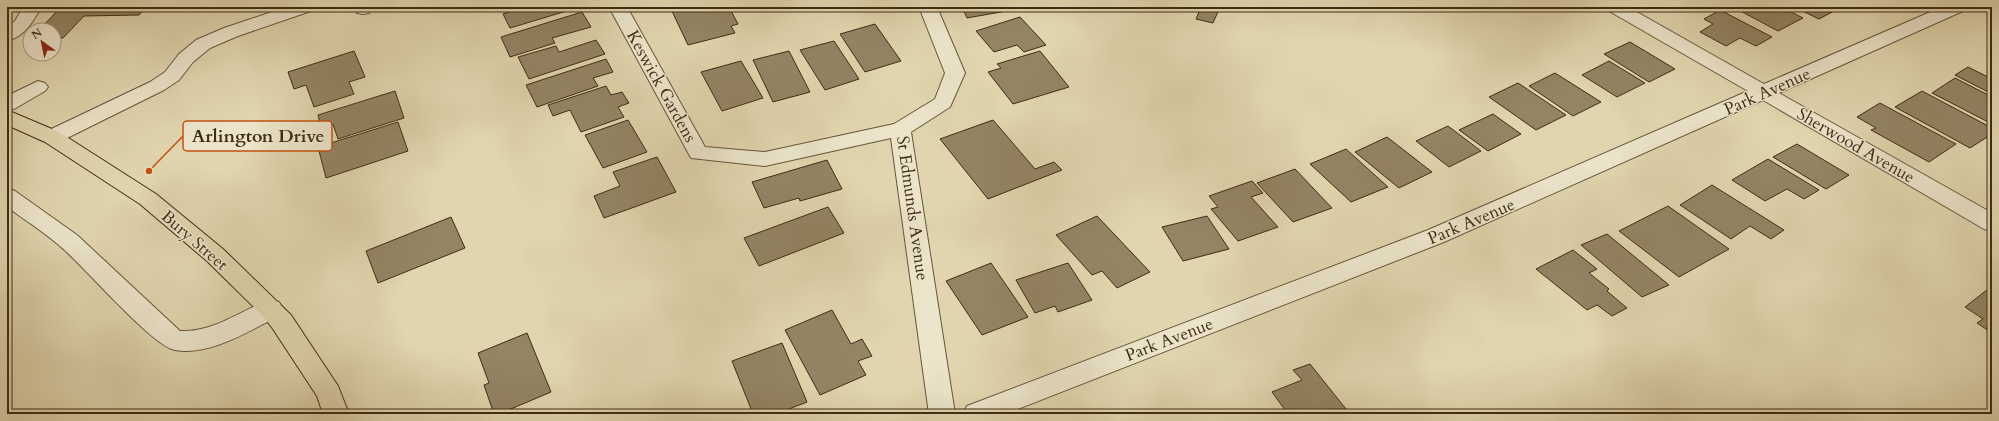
<svg xmlns="http://www.w3.org/2000/svg" width="1999" height="421" font-family="Cardo,serif">
<style>
.building{fill:#938464;stroke:#3f2c13}
.lines{fill:none;stroke-linecap:round;stroke-linejoin:round}
.minor-casing{stroke:#67563a;stroke-width:2}
.major-casing{stroke:#3f2c13;stroke-width:2}
.minor{fill:#ebe4ca;fill-rule:evenodd}
.major{fill:#e0d5ae;fill-rule:evenodd}
.labels{text-anchor:middle;stroke-width:3;stroke-linejoin:round;paint-order:stroke}
.street-label{font-size:17px;fill:#3f2c13;stroke:#ebe4ca}
.leader{fill:none;stroke:#c6500d;stroke-width:1.5}
.callout-dot{fill:#c6500d;stroke:#ebe4ca;stroke-width:1.5}
.callout{fill:#ebe4ca;stroke:#c6500d;stroke-width:1.5}
.callout-label{font-size:18px;text-anchor:middle;font-weight:bold;fill:#3f2c13}
</style>
<rect width="100%" height="100%" fill="#e0d5ae"/>
<filter id="stains"><feTurbulence type="fractalNoise" baseFrequency=".005" numOctaves="4"/><feColorMatrix values="0 0 0 0 .2 0 0 0 0 .09 0 0 0 0 .02 0 0 0 .5 -.17"/></filter>
<radialGradient id="worn" r=".72"><stop offset=".6" stop-color="#630" stop-opacity="0"/><stop offset="1" stop-color="#630" stop-opacity=".3"/></radialGradient>
<path class="building" d="M61 7H146L139 15 84 16 63 38H54V30H39Z
M525 7H580L510 28 503 14Z
M670 7H729L738 24 731 26 735 33 688 45Z
M962 7H1029L967 18Z
M1176 7H1220L1213 23 1196 19 1199 12Z
M1733 7H1781L1803 18 1778 31Z
M1794 7H1830L1836 10 1819 19Z
M1720 10 1772 37 1756 46 1740 38 1726 46 1700 32 1713 24 1704 19Z
M582 12 591 27 552 38 555 43 510 57 501 37Z
M1020 17 1046 45 1024 52 1017 45 994 52 976 31Z
M875 24 901 61 865 72 840 34Z
M596 40 605 54 529 79 518 57 556 46 559 52Z
M834 41 859 79 825 90 800 50Z
M1630 42 1675 69 1649 82 1604 54Z
M354 51 365 77 349 82 354 94 314 107 306 85 294 89 288 72Z
M789 51 810 92 773 102 753 60Z
M1040 51 1069 87 1013 104 988 72 1001 68 997 64Z
M606 59 613 72 593 78 598 86 537 107 526 85Z
M741 61 763 98 722 111 701 72Z
M1609 61 1645 83 1617 97 1582 75Z
M1968 67 1992 79V94L1955 75Z
M1555 73 1601 102 1573 116 1529 86Z
M1955 78 1992 97V124L1932 93Z
M1518 83 1566 115 1536 130 1489 97Z
M606 86 611 95 622 92 629 103 618 107 624 117 581 132 570 110 553 116 548 105Z
M395 91 404 118 338 139 333 124 321 127 318 115Z
M1922 91 1992 128V134L1970 148 1895 107Z
M1880 103 1956 144 1929 162 1871 130 1876 128 1857 117Z
M1493 114 1521 134 1488 151 1459 130Z
M628 120 647 152 603 168 585 135Z
M993 120 1035 169 1054 162 1062 170 988 199 940 139Z
M398 122 408 151 326 178 318 147Z
M1448 126 1481 151 1449 167 1416 141Z
M1387 137 1432 172 1399 188 1355 152Z
M1797 144 1849 175 1826 189 1773 157Z
M1346 149 1388 187 1351 202 1310 164Z
M657 157 676 192 604 218 594 196 620 186 613 172Z
M1768 159 1819 190 1804 199 1787 189 1765 201 1732 180Z
M827 160 842 189 800 201 799 198 764 208 752 182Z
M1295 169 1332 208 1293 222 1257 183Z
M1252 181 1263 193 1251 197 1278 227 1238 241 1211 209 1218 207 1209 196Z
M1712 185 1784 230 1771 239 1750 226 1731 239 1680 205Z
M1668 206 1729 249 1679 277 1619 231Z
M828 207 844 233 759 266 744 238Z
M1097 216 1150 272 1117 288 1102 271 1092 275 1056 235Z
M1207 216 1229 249 1183 261 1162 227Z
M451 217 465 248 378 283 366 251Z
M1607 234 1669 285 1642 297 1581 245Z
M1573 250 1597 269 1589 273 1609 289 1607 291 1627 308 1612 316 1597 305 1587 310 1536 269Z
M991 263 1028 317 982 335 946 281Z
M1068 263 1092 300 1058 312 1055 306 1035 313 1016 280Z
M1992 286V333L1977 323 1983 319 1965 307Z
M832 310 851 344 862 339 872 356 858 361 866 375 820 395 785 330Z
M527 333 551 392 499 414H494L484 385 489 383 478 353Z
M782 343 807 402 776 414H753L732 361Z
M1310 364 1350 414H1288L1272 392 1302 380 1293 370Z"/>
<g class="lines">
<defs>
<path id="minor" d="M23 7H41C33 22 25 36 7 41V26L15 21Z
M287 7H314L311 11 238 36 210 48 193 62 179 80 164 90 59 142 52 144 45 142 42 137 45 132 150 82 165 72 179 54 196 40 224 28Z
M353 7H371L372 9 369 13 363 14 357 13Z
M609 7H627L705 147 765 152 894 124 935 99 945 73 919 7H937L965 73 950 107 911 132 955 414H929L891 138 765 166 691 158Z
M1606 7H1628L1764 84 1942 7H1966L1963 11 1779 93 1992 213V231L1984 229 1763 100 1444 242 1005 414H963L967 406 1428 230 1748 91 1609 11Z
M38 81 45 83 48 87 45 91 14 109 7 110V96Z
M7 188 15 191 77 235 180 331C214 333 240 310 271 300L279 302 283 309 279 316C249 331 210 356 175 350 152 346 84 266 61 247 44 232 25 220 7 207Z"/>
<path id="major" d="M7 110 59 132 156 194 223 249 291 315 338 386 349 414H323L317 396 273 329 263 316 207 261 140 204 45 142 7 125Z"/>
</defs>
<use href="#minor" class="minor-casing"/>
<use href="#major" class="major-casing"/>
<use href="#minor" class="minor"/>
<use href="#major" class="major"/>
</g>
<g class="labels">
<g class="street-label">
<text transform="translate(662 86) rotate(61)" y="6">Keswick Gardens</text>
<text transform="translate(1767 91) rotate(-24)" y="6">Park Avenue</text>
<text transform="translate(1856 145) rotate(30)" y="6">Sherwood Avenue</text>
<text transform="translate(913 208) rotate(82)" y="6">St Edmunds Avenue</text>
<text transform="translate(1471 221) rotate(-23)" y="6">Park Avenue</text>
<text transform="translate(195 240) rotate(41)" y="6">Bury Street</text>
<text transform="translate(1169 339) rotate(-21)" y="6">Park Avenue</text>
</g>
</g>
<path class="leader" d="M149 171L183 136"/>
<circle class="callout-dot" cx="149" cy="171" r="4"/>
<rect class="callout" x="183" y="121" width="149" height="30" rx="4"/>
<g class="callout-label">
<text x="258" y="142">Arlington Drive</text>
</g>
<rect width="1999" height="421" fill="none" stroke="#e0d5ae" stroke-width="24"/>
<rect x="8" y="8" width="1983" height="405" fill="none" stroke="#3f2c13" stroke-width="2"/>
<rect x="12" y="12" width="1975" height="397" fill="none" stroke="#3f2c13"/>
<g transform="translate(42 42) rotate(327)"><circle r="19" fill="#ebe4ca" stroke="#a69a81"/>
<path d="M0-3L7 15L0 10L-7 15Z" fill="#8f2418"/>
<text y="-6" font-size="11" font-weight="bold" text-anchor="middle" fill="#3f2c13">N</text>
</g>
<rect width="100%" height="100%" filter="url(#stains)"/>
<rect width="100%" height="100%" fill="url(#worn)"/>
</svg>
